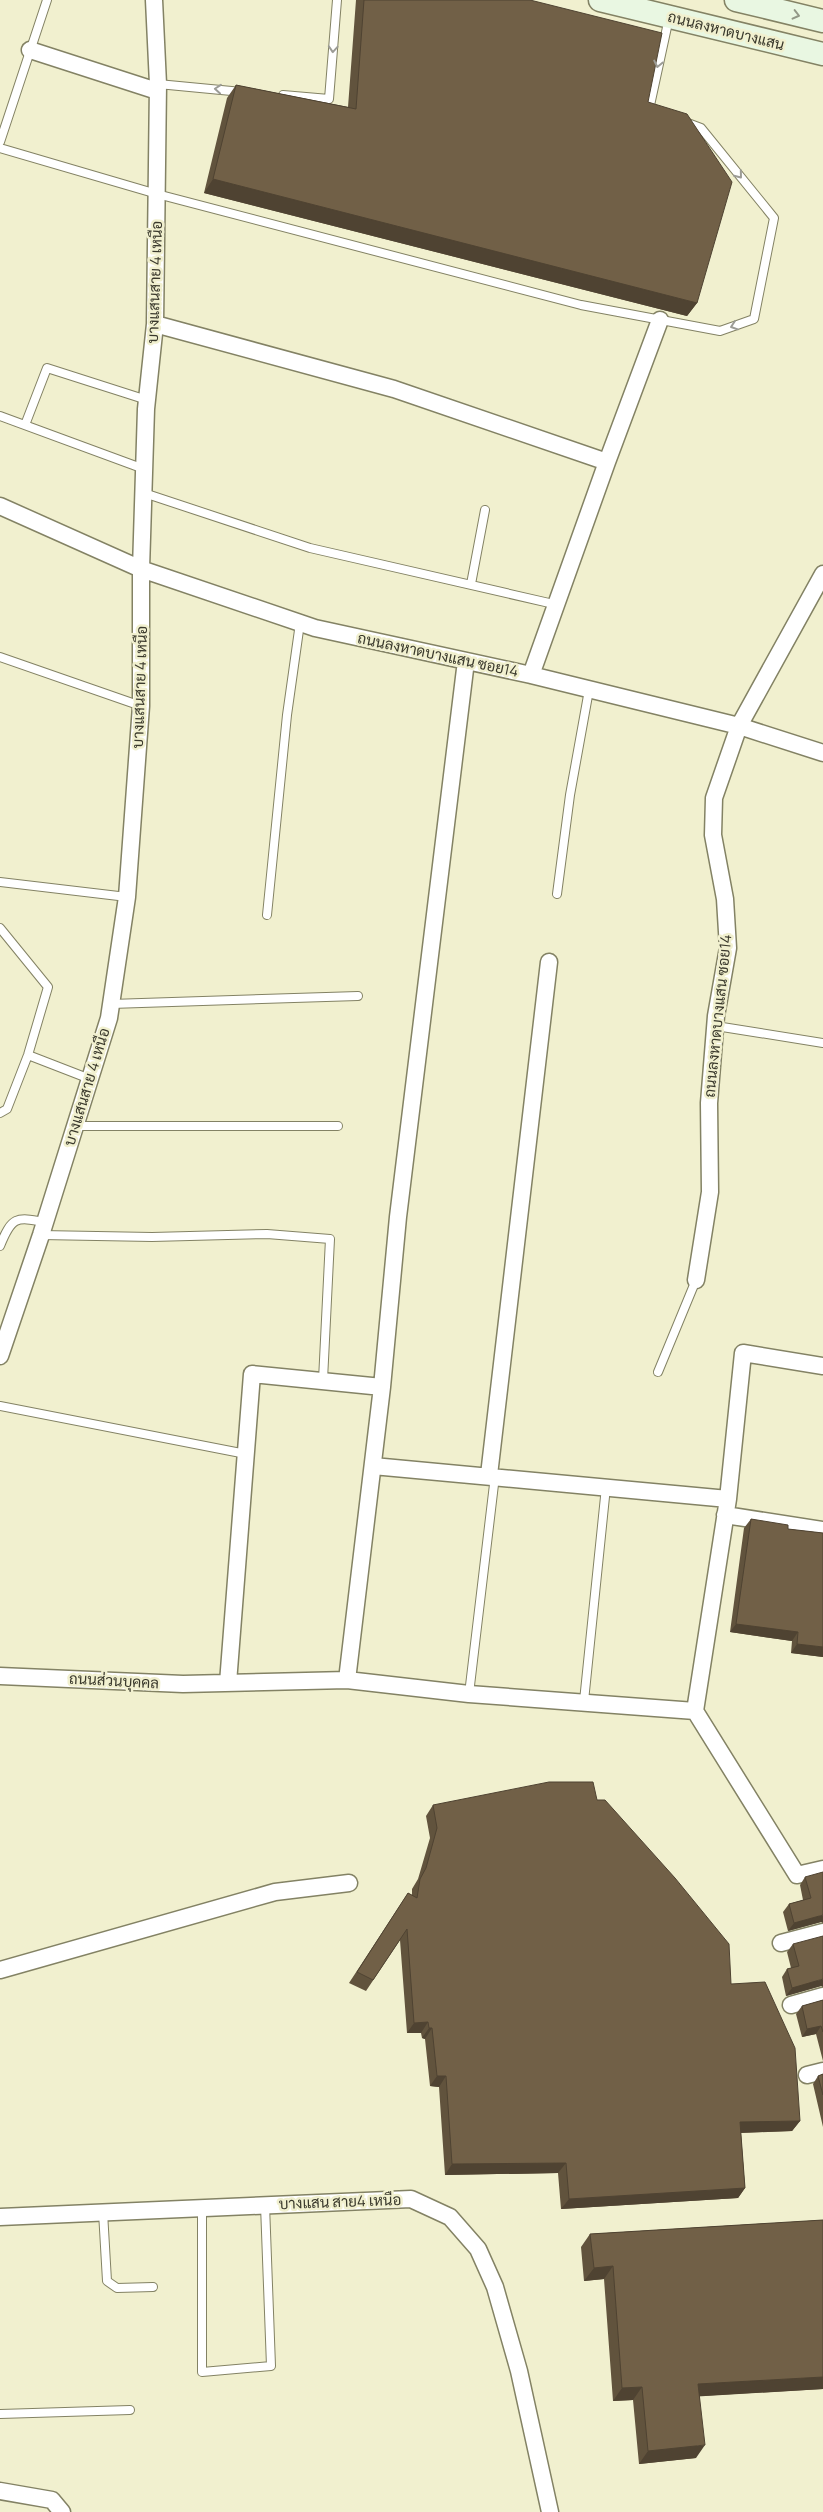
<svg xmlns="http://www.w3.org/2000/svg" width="823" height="2512" font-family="Manrope,Sarabun,sans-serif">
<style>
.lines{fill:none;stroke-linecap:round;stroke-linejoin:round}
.lane-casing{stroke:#838264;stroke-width:10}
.street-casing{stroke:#838264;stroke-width:19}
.secondary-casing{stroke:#838264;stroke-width:25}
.lane{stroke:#fff;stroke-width:8}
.street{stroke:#fff;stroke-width:16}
.secondary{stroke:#e9f7e2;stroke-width:22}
.wall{fill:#61533d}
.shaded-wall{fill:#4f4332}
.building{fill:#716047;stroke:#4f4332}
.oneway{stroke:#929887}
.oneway2{stroke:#9c9c96}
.labels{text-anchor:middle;stroke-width:5;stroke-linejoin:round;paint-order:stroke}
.street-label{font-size:15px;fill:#3a392c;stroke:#f1f0cf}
</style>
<rect width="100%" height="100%" fill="#f1f0cf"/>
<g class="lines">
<defs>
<path id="lane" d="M158 84 242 92
M283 95 329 99 337 0
M650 110H649L669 18
M0 142 47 0
M0 148 157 194 581 305 720 331 754 319 774 218 701 128 685 122
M0 416 144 469
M25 425 47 368 147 400
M144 493 310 548 558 605
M471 584 485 510
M0 657 141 706
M0 882 127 897
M557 894 570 795 589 690
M267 915 287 715 300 623
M0 928 48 987 28 1055 7 1109 0 1113
M111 1004 358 996
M716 1026 823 1043
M28 1055 90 1079
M75 1126H338
M41 1235 152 1237 267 1234 330 1239 323 1380
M0 1246C12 1216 16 1217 45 1222
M658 1372 696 1280
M0 1406 246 1454
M469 1694 495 1476
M584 1701 606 1487
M202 2208V2372L271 2366 265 2205
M103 2212 107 2281 117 2288 153 2287
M0 2414 130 2410"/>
<path id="street" d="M30 50 157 91
M155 324 394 389 607 462
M0 506 141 569 315 628 531 675 739 726 823 753
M531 675 607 462 660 320
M696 1280 710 1192 709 1103 716 1016 728 948 725 899 713 835 714 798 739 726 823 574
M0 1356 41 1235 109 1018 127 897 141 706V569L146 409 155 324 158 84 154 0
M373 1466 728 1499
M489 1475 549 962
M725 1515 823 1530
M0 1676 183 1684 347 1680 469 1694 695 1711 797 1875 823 1869
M347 1680 382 1387 398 1217 466 661
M228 1683 252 1374 382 1387
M695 1711 728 1499 743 1353 823 1366
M781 1943 823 1932
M0 1970 275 1892 349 1883
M791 2005 823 1996
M807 2075 823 2071
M0 2217 411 2199 450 2217 478 2249 495 2287 519 2371 550 2512
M0 2491 52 2500 62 2512"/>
<path id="secondary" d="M600 0 823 54
M736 0 823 21"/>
</defs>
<use href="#lane" class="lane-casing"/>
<use href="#street" class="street-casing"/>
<use href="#secondary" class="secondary-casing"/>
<use href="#lane" class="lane"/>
<use href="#street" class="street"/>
<use href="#secondary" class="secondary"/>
</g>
<path class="wall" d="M356 0H530L648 102 697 303 687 316 204 193 227 98 236 85 348 107Z
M751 1519 788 1529 823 1533V1657L791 1653 792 1641 730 1632 744 1528Z
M597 1800 731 1984 800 2121 792 2131 741 2133 745 2188 738 2198 561 2209 558 2173 445 2175 439 2087 430 2086 425 2039 422 2038 421 2033H407L400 1940 366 1991 349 1983 408 1893 412 1895V1889L418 1879 430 1838 426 1816 433 1805Z
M805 1877 821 1922 788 1931 783 1912 789 1904 803 1900 800 1885Z
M793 1944 821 1986 786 1996 782 1977 787 1969 791 1968 787 1952Z
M823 2000V2061L816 2034 802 2037 796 2014 802 2006Z
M823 2074V2127L813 2084 818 2076Z
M823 2220V2389L700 2396 696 2458 639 2464 633 2400 613 2401 604 2279 584 2281 581 2247 590 2234Z"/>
<path class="shaded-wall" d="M213 179 697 303 687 316 204 193Z
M736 1624 798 1632 792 1641 730 1632Z
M797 1644 823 1647V1657L791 1653Z
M823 1915V1923L821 1922 788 1931 794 1923Z
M823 1979V1987L821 1986 786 1996 792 1988Z
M428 2022 421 2033H407L414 2023Z
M821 2026 816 2034 802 2037 807 2029Z
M429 2028H432L425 2039 422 2038Z
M437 2076H446L439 2087 430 2086Z
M800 2121 792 2131 733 2133 740 2122Z
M566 2163 558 2173 445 2175 452 2164Z
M745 2188 738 2198 561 2209 569 2199Z
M613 2266 604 2279 584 2281 594 2268Z
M823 2377V2389L689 2397 698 2384Z
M642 2387 633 2400 613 2401 622 2388Z
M705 2445 696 2458 639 2464 648 2451Z"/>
<path class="building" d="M364 0H530L662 33 648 102 687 114 732 182 697 303 213 179 236 85 356 109Z
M751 1519 788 1525V1529L823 1533V1647L797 1644 798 1632 736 1624Z
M549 1782H593L597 1800H605L675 1878 729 1944 731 1984 765 1982 795 2048 800 2121 740 2122 745 2188 569 2199 566 2163 452 2164 446 2076H437L432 2028H429L428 2022 414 2023 407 1929 373 1980 357 1972 408 1893 417 1898 420 1879 426 1868 437 1828 433 1805Z
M823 1872V1915L794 1923 789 1904 811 1898 805 1877Z
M823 1936V1979L792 1988 787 1969 799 1966 793 1944Z
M823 2000V2032L821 2026 807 2029 802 2006Z
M823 2074V2095L818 2076Z
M823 2220V2377L698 2384 705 2445 648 2451 642 2387 622 2388 613 2266 594 2268 590 2234Z"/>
<defs><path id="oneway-chevron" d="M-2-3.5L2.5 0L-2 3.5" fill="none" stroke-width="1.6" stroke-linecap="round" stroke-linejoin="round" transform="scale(1.25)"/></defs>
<use class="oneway" href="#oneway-chevron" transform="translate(796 15) rotate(14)"/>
<g class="oneway2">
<use href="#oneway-chevron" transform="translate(333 49) rotate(94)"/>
<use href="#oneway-chevron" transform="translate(658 64) rotate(102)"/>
<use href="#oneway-chevron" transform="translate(218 89) rotate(-175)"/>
<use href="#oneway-chevron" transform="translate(739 175) rotate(51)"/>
<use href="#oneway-chevron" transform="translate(734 326) rotate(161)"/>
</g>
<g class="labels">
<g class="street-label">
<text transform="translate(726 31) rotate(14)" y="5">ถนนลงหาดบางแสน</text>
<text transform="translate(155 282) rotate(-88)" y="5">บางแสนสาย 4 เหนือ</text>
<text transform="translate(438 655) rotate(12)" y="5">ถนนลงหาดบางแสน ซอย14</text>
<text transform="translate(140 687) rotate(-88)" y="5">บางแสนสาย 4 เหนือ</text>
<text transform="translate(718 1016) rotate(-84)" y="5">ถนนลงหาดบางแสน ซอย14</text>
<text transform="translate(87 1087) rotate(-73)" y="5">บางแสนสาย 4 เหนือ</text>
<text transform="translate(114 1681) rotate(3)" y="5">ถนนส่วนบุคคล</text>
<text transform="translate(340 2202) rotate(-2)" y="5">บางแสน สาย4 เหนือ</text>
</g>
</g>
</svg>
